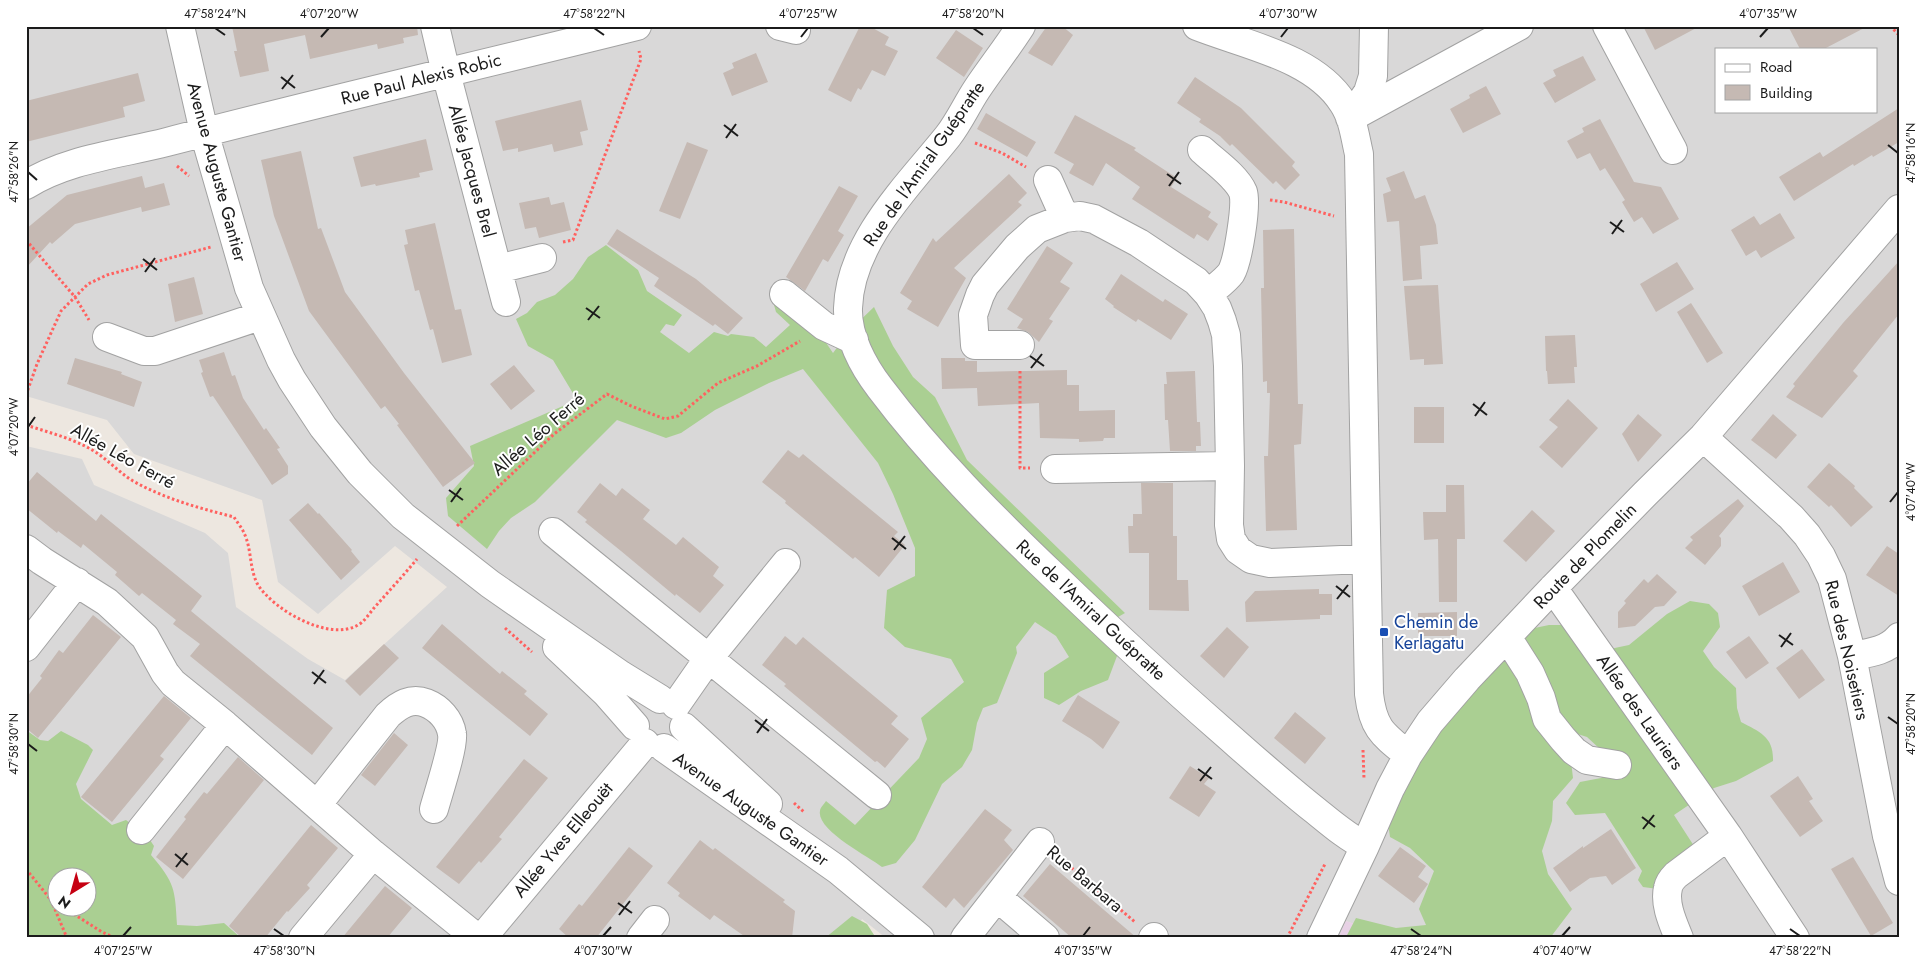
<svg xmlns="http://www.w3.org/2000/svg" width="1925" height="964" font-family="Jost,sans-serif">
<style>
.residential{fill:#d9d8d8;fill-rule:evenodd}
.industrial{fill:#e7d1e5}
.forest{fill:#aacf92;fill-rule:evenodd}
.building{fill:#c5b9b3}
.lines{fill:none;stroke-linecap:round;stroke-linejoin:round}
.minor-casing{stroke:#a2a2a2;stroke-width:30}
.path{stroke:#ff615f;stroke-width:3;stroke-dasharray:2.5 2.5;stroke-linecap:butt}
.minor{stroke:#fff;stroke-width:28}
.ticks{fill:none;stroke:#1b1b1b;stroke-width:2}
.transit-dot{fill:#1a4fb4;stroke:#fff;stroke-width:2}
.labels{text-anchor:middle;stroke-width:4;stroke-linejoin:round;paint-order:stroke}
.street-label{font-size:18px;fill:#1b1b1b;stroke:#fff}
.transit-label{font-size:18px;fill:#164399;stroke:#fff;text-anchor:start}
.neatline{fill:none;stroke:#1b1b1b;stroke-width:2}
.ticks-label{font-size:12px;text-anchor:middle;fill:#1b1b1b}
</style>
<rect width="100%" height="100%" fill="#ede7e0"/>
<path class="residential" d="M26 26H1899V938H1391L1346 921 1338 938H886L862 919 853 938H177L26 785V446L82 459 94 485 205 533 228 553 236 607 308 659 345 680 447 587 395 546 318 614 278 582 262 500 134 454 107 420 26 396ZM1716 49H1876V111H1716Z"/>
<path class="industrial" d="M1346 921 1390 936 1391 938H1338Z"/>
<path class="forest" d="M606 245 638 270 647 291 682 315 674 326 666 324 660 332 689 353 714 332 728 336 731 334 754 337 766 347 790 325 776 312 774 305 791 285 812 298V322L833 353 850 330 874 307 893 346 913 377 935 397 967 460 1125 613 1099 628 1120 648 1108 680 1081 691 1059 705 1044 698V673L1069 657 1056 636 1035 622 1016 647 1017 653 997 703 983 708 977 723 972 750 962 767 942 784 915 840 896 863 882 867C869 857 816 830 820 811 820 808 824 804 826 801L855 825 919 758 927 739 921 718 964 682 951 659 905 647 884 628 887 590 915 576V548L893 494 878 463 803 369 769 383 715 410 681 433 666 438 617 420 535 502 511 518 499 531 487 549 448 516 446 498 474 466 470 446 577 400 553 360 528 346 516 319 527 313 537 302 555 295 573 279 588 257Z
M1690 601 1709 604 1718 613 1720 627 1703 651 1714 667 1736 688 1737 708 1741 722C1760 732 1774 737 1773 761L1736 781 1714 788 1674 815 1694 846 1658 889 1643 887 1638 880 1642 871 1605 813 1575 815 1566 803 1580 782 1601 778 1627 759 1600 749 1587 737 1562 729 1570 753 1573 778 1553 801 1552 821 1542 851 1548 874 1572 909 1550 938 1346 937 1356 918 1396 928 1426 925 1419 909 1434 871 1410 848 1390 837 1388 823 1412 771 1450 716 1521 631 1549 625H1570L1610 649 1629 645 1667 614Z
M26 730 40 740 48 741 61 731 88 745 93 750 76 784 81 799 112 825 126 820 148 837 154 846 151 855C175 883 175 889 177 925L197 926 224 923 241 938H26ZM58 876H88V906H58Z
M852 916 867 924 876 938H825Z"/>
<path class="building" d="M232 26H417L418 35 403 38 404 43 378 49 377 44 310 59 305 35 264 44 269 71 240 77 234 51H237Z
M860 26H869L889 37 885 45 898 51 885 76 872 70 861 90 858 88 851 102 828 90Z
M1047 26H1062L1073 35 1052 66 1028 53Z
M1643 26H1700L1655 50Z
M1788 26H1868L1824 49H1800Z
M956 30 983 48 964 77 936 58Z
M756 53 768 82 732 96 723 73 734 68 732 63Z
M1583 56 1596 80 1555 103 1543 83 1556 76 1553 70Z
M138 73 145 101 123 107 125 117 26 142V101Z
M1195 77 1241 108 1295 162 1292 166 1300 175 1285 190 1276 181 1273 184 1232 144 1230 146 1220 136 1199 122 1201 119 1177 103Z
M1486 86 1501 114 1463 133 1450 109 1470 98 1469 95Z
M581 100 588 130 580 132 583 145 554 152 552 144 518 152V148L503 151 495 121Z
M1899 108V142L1873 157 1872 155 1854 166 1853 164 1794 201 1779 177 1820 152 1823 157Z
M986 113 1036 142 1027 157 977 129Z
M1075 115 1136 148 1134 150 1177 178 1171 187 1211 212 1208 217 1218 224 1208 241 1197 234 1194 239 1132 199 1140 187 1106 163 1093 186 1069 173 1074 164 1054 153Z
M1600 119 1634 182 1661 187 1679 219 1653 234 1642 217 1634 222 1622 202 1625 200 1605 168 1600 171 1590 153 1577 159 1567 141 1584 132 1582 128Z
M426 139 433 170 419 173 420 177 376 186 375 184 361 187 353 157Z
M687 142 708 150 680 219 659 211Z
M301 151 318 229 321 228 345 292 404 373 475 463 443 487 397 425 399 424 385 406 381 409 309 311 274 216 261 160Z
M1404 171 1415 199 1425 195 1436 225 1438 244 1420 246 1422 279 1403 281 1399 221 1387 222 1383 194 1391 191 1386 178Z
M1009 174 1027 193 1018 202 1022 205 954 268 966 278 938 327 907 309 912 301 900 293 933 238 936 242Z
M142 176 145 188 164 183 170 205 142 212 141 207 75 224 52 244 50 242 26 268V229L67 195Z
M839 186 858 196 838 231 844 235 828 262 823 259 805 291 786 277Z
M549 197 551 205 564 202 571 230 539 238 536 227 525 229 519 203Z
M1780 213 1795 238 1761 258 1756 250 1746 256 1731 230 1754 216 1760 225Z
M435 223 455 310 461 309 472 355 442 363 433 329 430 330 419 290 415 291 404 245 408 244 405 230Z
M617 229 696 279 743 318 728 334 715 324 713 326 654 286 659 278 607 244Z
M1294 229 1298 404H1303L1301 444 1294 445 1297 530 1266 531 1264 456H1268L1270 393H1267V381L1263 382 1261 288H1264L1263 230Z
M1047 246 1073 263 1060 282 1070 288 1049 319 1053 321 1039 342 1028 332 1017 328 1023 319 1007 309Z
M1899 261V314L1853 371 1858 376 1822 418 1786 397 1795 386 1793 384 1843 323Z
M1677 262 1694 289 1656 312 1640 284Z
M1121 274 1163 302 1165 299 1188 314 1171 340 1138 319 1136 322 1113 307 1114 306 1105 299Z
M194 277 203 314 175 322 168 284Z
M1438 285 1443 364 1424 365V359L1410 360 1404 286Z
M1691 303 1723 353 1707 363 1677 312Z
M1575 335 1577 367H1574L1575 383 1548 384 1547 371H1546L1545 336Z
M224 352 232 376 235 375 243 398 264 430 266 428 280 448 277 449 288 466V474L272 485 213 396 210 397 201 373 203 372 199 360Z
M75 358 122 372 121 374 142 382 134 407 67 384Z
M941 358H965V361H977V372L1067 370V385H1079V411L1115 410V438H1104L1103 441 1079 442V439L1040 438 1039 403 978 406 977 388 942 389Z
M514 365 535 391 511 410 490 384Z
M1195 371 1197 422H1200L1201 446H1196V451H1170L1168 420H1165L1164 384H1167L1166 372Z
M1568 399 1598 428 1562 468 1539 447 1558 427 1549 420Z
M1414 407H1444V443H1414Z
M1638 414 1662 435 1638 462 1622 434Z
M1773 414 1797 435 1776 459 1751 440Z
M788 450 799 458 803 454 898 532 894 536 905 545 879 577 855 557 853 559 785 503 786 501 762 482Z
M1829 463 1855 486 1854 488 1873 507 1851 527 1831 505 1829 507 1807 487Z
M37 472 96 521 101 514 202 596 191 611 333 728 312 755 190 656 200 644 173 624 176 620 142 593 139 596 115 575 117 572 83 544 81 548 58 531 57 533 26 508V485Z
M600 483 616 496 622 488 650 510 643 519 676 545 683 537 719 567 713 576 724 585 700 613 676 594 675 596 621 551 585 522 587 520 577 512Z
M1141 483H1173V536H1177V580H1188L1189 611 1149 610V553H1129L1128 526H1133V514H1142Z
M1446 485H1464L1465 539H1457V602H1439L1438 539 1424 540 1423 512H1446Z
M1738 499 1744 506 1719 536 1721 538V546L1705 565 1685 548 1693 540 1690 537Z
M308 503 318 514 319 513 352 550 351 551 360 562 341 580 289 520Z
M1532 510 1555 531 1526 562 1503 541Z
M1887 546 1899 554V596L1866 575Z
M1783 562 1800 592 1759 616 1742 586Z
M1657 574 1677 592 1664 606 1655 607 1635 626 1618 628V612L1626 603 1624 601 1644 579 1648 583Z
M1319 589V594H1332V615H1320V619L1246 622 1245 602 1255 591Z
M1457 612V636H1418V613Z
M93 615 121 637 38 738 26 728V698L42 678 40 676 59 650 63 653Z
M442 624 500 674 502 671 527 691 524 694 548 714 530 736 422 648Z
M1227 627 1249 647 1224 678 1200 656Z
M785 636 796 645 803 637 898 716 891 724 909 739 885 768 877 761 875 762 784 686 786 684 762 665Z
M1749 636 1769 663 1746 679 1726 652Z
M384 644 399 658 360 696 345 681Z
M1802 649 1825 680 1799 699 1776 668Z
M1078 695 1120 722 1103 749 1091 739 1062 721Z
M164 696 191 718 160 756 164 759 112 822 81 797Z
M1295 712 1326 738 1305 764 1274 738Z
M394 733 408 745 375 786 361 775Z
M238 757 264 780 183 879 156 857 186 819 184 817 204 792 207 794Z
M524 759 548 778 499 837 502 839 481 863 479 861 459 884 436 867Z
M1190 766 1209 778 1204 784 1216 792 1199 817 1169 798Z
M1798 776 1813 799 1809 801 1823 821 1800 837 1770 796Z
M985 809 1012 830 1004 840 1013 850 964 908 954 898 946 908 922 887Z
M311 825 338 848 307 885 310 888 288 912 287 911 265 938H242L229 926Z
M1611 829 1636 868 1612 885 1606 876 1590 878 1570 892 1553 868 1583 846V848Z
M700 840 713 850 715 848 785 900 783 902 795 911 792 938H747L714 915 710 920 678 896 680 893 667 883Z
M629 847 653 866 596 938H569L559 929 579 904 582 906Z
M1400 847 1426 866 1418 877 1428 884 1414 903 1378 876Z
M1853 857 1893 923 1871 936 1831 869Z
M1050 864 1137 938H1072L1023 896Z
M385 886 412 908 387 938H342Z"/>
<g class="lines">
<defs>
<path id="minor" d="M180 26 204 132 249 288 281 360 292 380 323 427 360 473 403 516 490 584 621 675 660 699
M435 26 446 73 506 302
M780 26 796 30
M1021 26C1007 48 991 68 977 89 967 104 959 122 948 136 909 185 850 241 848 308 847 336 863 366 880 388 932 457 993 518 1055 577 1109 629 1164 680 1220 729 1252 757 1283 785 1316 811 1332 824 1347 837 1365 846
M1197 26C1245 45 1314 57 1343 103 1353 118 1355 137 1359 154L1369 694C1373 728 1382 734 1408 755
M1607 26 1673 150
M1351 117 1368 92 1373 76 1374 26
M1350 118 1519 26
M1202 150C1215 162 1236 176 1243 192 1247 205 1238 261 1231 273 1225 281 1216 287 1208 294
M1048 180 1065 218
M26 185C67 159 120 154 167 142 323 101 481 65 637 26
M498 269 542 258
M784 294 824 326 854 340
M107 337 144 351H155L260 316
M1020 345H975L973 315 980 295 985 285 1017 247 1037 229 1065 218 1080 216 1094 219 1139 243 1196 281 1208 294 1217 308 1222 321 1226 335 1228 366 1230 466 1229 525 1231 539 1238 550 1251 559 1270 563 1365 559
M1703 437 1791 517 1807 535 1821 556 1832 579 1852 656 1887 836 1899 881
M1055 469 1230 466
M553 532 877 795
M26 549 42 561 107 602 145 637 165 673 173 683 225 725 373 854 477 938
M1553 588 1728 836 1795 938
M1507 637 1530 673 1541 698 1547 719 1563 739 1574 751 1587 760 1617 765
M26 647 77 582
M557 647 606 693 635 726
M1852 656C1869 653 1887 651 1899 637
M676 705 708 659 786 563
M684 727 768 804
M664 748 838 870 920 938
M317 805 388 715C399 705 411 697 426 703 439 708 450 720 452 734 454 746 438 794 434 809
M141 830 225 725
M997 897 1045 938
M303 938 373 854
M482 938 645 743
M641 938 655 920
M965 938 1040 842
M1153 938 1154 937
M1321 938 1365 846 1390 789 1408 755 1430 722 1467 679 1553 588 1645 494 1703 437 1899 209
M1679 938C1673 923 1664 904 1668 888 1669 882 1673 878 1676 875L1728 836"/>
</defs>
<use href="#minor" class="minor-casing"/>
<path class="path" d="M1890 26 1899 35
M975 143 1002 153 1026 167
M177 166 189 176
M1270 200 1284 202 1334 216
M26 240 75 297 89 320
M563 242 573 240 641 59 639 51
M1020 371V468H1030
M26 395 37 364 61 311 88 284 107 275 211 247
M26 425C50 433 76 439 97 453 110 462 120 473 133 481 165 499 199 508 234 517 237 522 242 528 244 533 252 549 249 569 258 585 274 610 329 642 358 625 364 622 369 614 374 608 388 592 403 576 417 559
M457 526 554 434 607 394 631 406 665 419 678 416 718 383 757 366 800 341
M505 628 532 652
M1363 750 1364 779
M794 803 804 812
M1060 858 1135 922
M26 869 51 900 58 904
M51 900 67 938
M61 906 102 932 115 938
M1287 938 1325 864"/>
<use href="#minor" class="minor"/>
</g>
<path class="ticks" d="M215 28 225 35M594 28 604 35M973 28 983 35M321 37 329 28M801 37 808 28M1281 37 1288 28M1760 37 1768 28M281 77 295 88M282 89 293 75M724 125 738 136M726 138 736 124M1888 145 1898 153M28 172 37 180M1167 174 1181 184M1169 186 1179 172M1610 222 1624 232M1612 234 1622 220M143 259 157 270M145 272 155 258M586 308 600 318M588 320 599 306M1030 356 1044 366M1031 368 1042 354M1473 404 1487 415M1475 416 1485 402M28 427 35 417M449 490 463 500M451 502 461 488M1890 502 1898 492M892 538 906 549M894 550 905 536M1336 586 1350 597M1337 599 1348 585M1779 635 1793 645M1781 647 1791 633M312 672 326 683M314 684 324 670M1888 717 1898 724M755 720 769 731M757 733 767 719M28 744 37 751M1198 769 1212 779M1200 781 1211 767M1642 817 1655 827M1643 829 1654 815M175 854 188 865M176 867 187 853M618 903 632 913M619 915 630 901M274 929 284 936M1411 929 1421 936M1790 929 1800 936M123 936 131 927M603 936 611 927M1083 936 1090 927M1562 936 1570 927"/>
<rect class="transit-dot" x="1379" y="627" width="10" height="10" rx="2.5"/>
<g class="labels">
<g class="street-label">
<text transform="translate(421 79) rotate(-14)" y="6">Rue Paul Alexis Robic</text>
<text transform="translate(924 164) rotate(-55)" y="6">Rue de l'Amiral Guépratte</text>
<text transform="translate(472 171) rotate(75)" y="6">Allée Jacques Brel</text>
<text transform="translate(217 172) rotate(75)" y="6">Avenue Auguste Gantier</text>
<text transform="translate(538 434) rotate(-41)" y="6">Allée Léo Ferré</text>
<text transform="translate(123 456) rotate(29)" y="6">Allée Léo Ferré</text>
<text transform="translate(1585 556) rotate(-46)" y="6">Route de Plomelin</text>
<text transform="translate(1091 610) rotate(43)" y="6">Rue de l'Amiral Guépratte</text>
<text transform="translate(1847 650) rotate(77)" y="6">Rue des Noisetiers</text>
<text transform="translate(1640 712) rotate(55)" y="6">Allée des Lauriers</text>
<text transform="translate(751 809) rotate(35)" y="6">Avenue Auguste Gantier</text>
<text transform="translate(563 840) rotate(-50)" y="6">Allée Yves Elleouët</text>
<text transform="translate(1085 879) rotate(40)" y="6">Rue Barbara</text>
</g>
<g class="transit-label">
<text x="1394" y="628">Chemin de<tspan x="1394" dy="21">Kerlagatu</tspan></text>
</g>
</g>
<rect width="1925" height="964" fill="none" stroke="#ffffff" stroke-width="55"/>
<rect x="1715" y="48" width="162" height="65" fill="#ffffff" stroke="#a4a4a4"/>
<rect x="1725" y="64" width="25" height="8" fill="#ffffff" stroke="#a4a4a4"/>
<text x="1760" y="72" font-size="15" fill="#1b1b1b">Road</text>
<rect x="1725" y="85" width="25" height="15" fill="#c5b9b3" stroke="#a4a4a4"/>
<text x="1760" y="98" font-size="15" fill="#1b1b1b">Building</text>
<g transform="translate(72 892) rotate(217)"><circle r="24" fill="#ffffff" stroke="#a4a4a4"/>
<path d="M0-4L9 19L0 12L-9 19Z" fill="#c60012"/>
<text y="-8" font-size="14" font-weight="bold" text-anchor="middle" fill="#1b1b1b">N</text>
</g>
<rect x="28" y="28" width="1870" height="908" class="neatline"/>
<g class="ticks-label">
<text x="215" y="18">47°58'24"N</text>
<text x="329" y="18">4°07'20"W</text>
<text x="594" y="18">47°58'22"N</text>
<text x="808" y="18">4°07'25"W</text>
<text x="973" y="18">47°58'20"N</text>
<text x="1288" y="18">4°07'30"W</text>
<text x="1768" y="18">4°07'35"W</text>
<text transform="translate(1911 153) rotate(-90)" y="4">47°58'16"N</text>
<text transform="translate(14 172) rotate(-90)" y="4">47°58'26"N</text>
<text transform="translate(14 427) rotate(-90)" y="4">4°07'20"W</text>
<text transform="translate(1911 492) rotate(-90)" y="4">4°07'40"W</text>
<text transform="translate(1911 724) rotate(-90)" y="4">47°58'20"N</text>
<text transform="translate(14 744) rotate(-90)" y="4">47°58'30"N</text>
<text x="123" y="955">4°07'25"W</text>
<text x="284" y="955">47°58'30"N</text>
<text x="603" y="955">4°07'30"W</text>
<text x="1083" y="955">4°07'35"W</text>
<text x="1421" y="955">47°58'24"N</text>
<text x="1562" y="955">4°07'40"W</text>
<text x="1800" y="955">47°58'22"N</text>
</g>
</svg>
